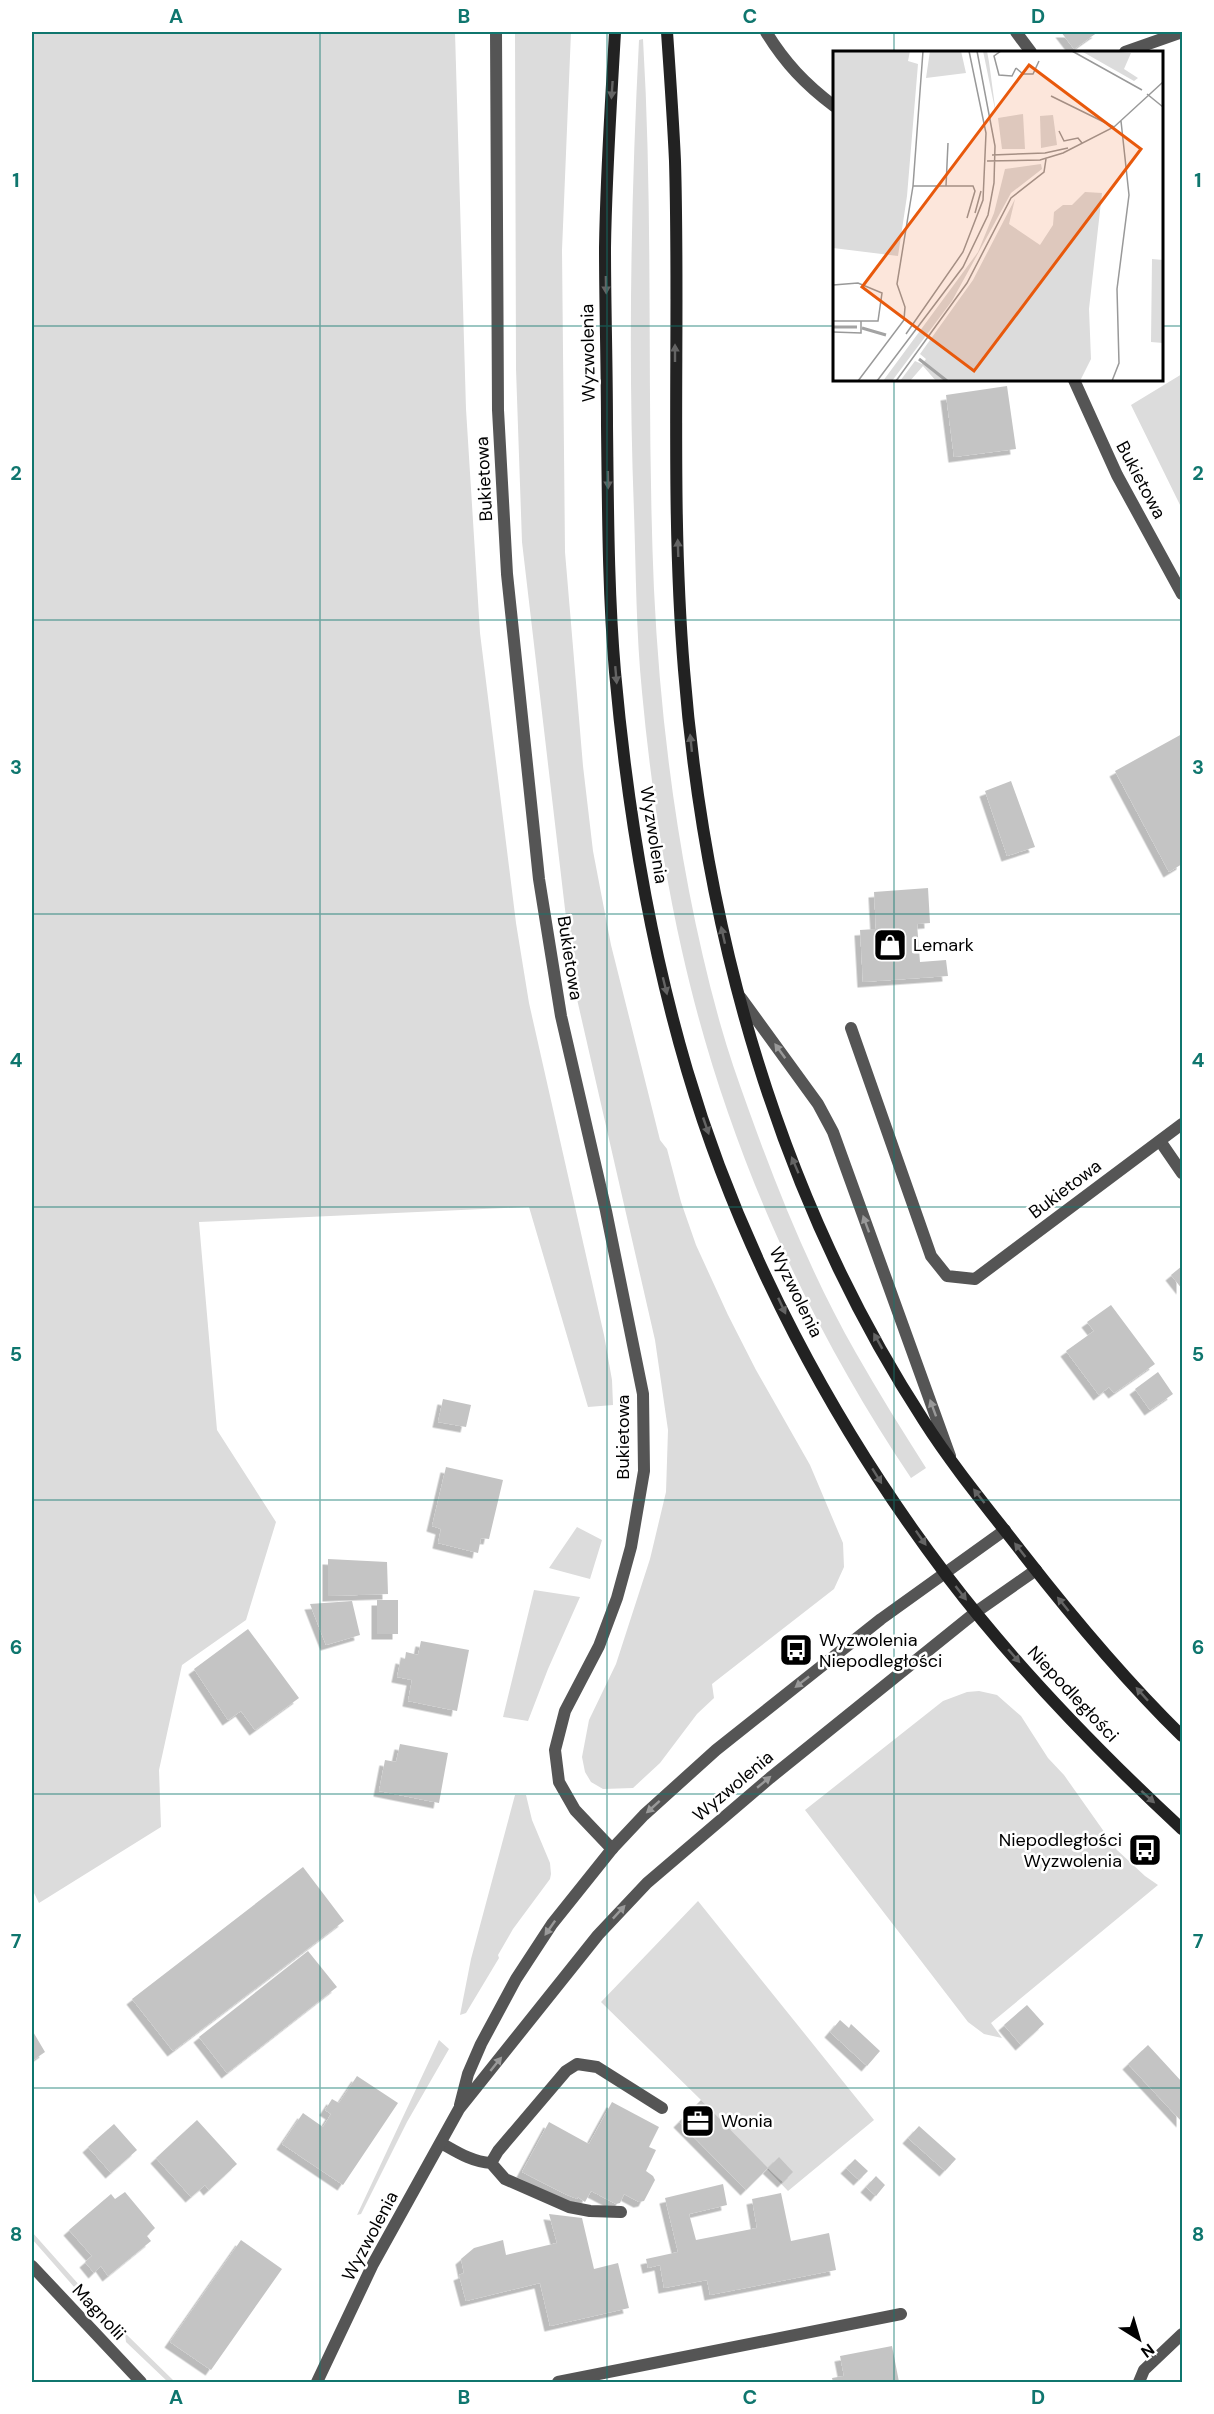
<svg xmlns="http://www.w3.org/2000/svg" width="1214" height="2414" font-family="'DM Sans',sans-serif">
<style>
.green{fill:#dcdcdc}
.building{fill:#c4c4c4;filter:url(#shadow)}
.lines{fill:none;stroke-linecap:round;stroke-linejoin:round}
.service{stroke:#555;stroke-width:12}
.minor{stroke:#555;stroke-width:12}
.tertiary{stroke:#555;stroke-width:12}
.secondary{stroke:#222;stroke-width:12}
.oneway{fill:#646464}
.oneway2{fill:#999}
.grid{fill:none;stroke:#0f766e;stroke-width:1.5;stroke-opacity:0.55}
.labels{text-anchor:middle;stroke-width:5;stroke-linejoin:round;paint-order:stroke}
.street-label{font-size:18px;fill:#000;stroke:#fff}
.poi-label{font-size:18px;fill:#000;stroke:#fff;text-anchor:start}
.inset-river{fill:none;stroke:#a3a3a3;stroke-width:3}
.inset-road{fill:none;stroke:#999;stroke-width:1.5}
.view{fill:#e8590c;fill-opacity:0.15;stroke:#e8590c;stroke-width:3}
.inset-edge{fill:none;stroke:#000;stroke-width:3}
.neatline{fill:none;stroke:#0f766e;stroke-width:2}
.grid-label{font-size:20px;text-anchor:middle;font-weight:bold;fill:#0f766e}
</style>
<defs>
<filter id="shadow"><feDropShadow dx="-5.5" dy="5.5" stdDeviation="0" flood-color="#0004"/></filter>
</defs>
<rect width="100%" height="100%" fill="#fff"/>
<path class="green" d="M32 32H455L466 409 480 633 516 923 529 1003 604 1335 612 1380 613 1405 588 1407 529 1207 199 1222 217 1430 276 1522 246 1620 182 1665 159 1770 161 1827 39 1903 32 1889Z
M515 32H571L562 250 565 552 583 766 593 851 611 945 660 1140 667 1149 681 1202 696 1245 728 1315 756 1370 810 1465 843 1543 844 1567 834 1589 712 1684 714 1698 697 1714 660 1763 633 1788 603 1789 591 1782 585 1772 582 1757 589 1720 616 1664 650 1559 666 1492 668 1430 655 1340 574 986 522 542 516 369Z
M643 39C654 222 646 406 654 590 661 735 681 883 720 1023 728 1052 738 1080 748 1108 778 1192 812 1276 856 1353 878 1392 902 1430 926 1468L911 1478C804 1319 724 1139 682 951 663 866 650 779 642 692 636 632 636 572 634 512 628 354 631 197 639 40Z
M1182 374V509L1131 405Z
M577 1527 602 1540 590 1579 549 1568Z
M534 1590 580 1597 548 1669 528 1721 503 1717Z
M979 1691 997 1695 1021 1716 1048 1758 1064 1775 1117 1850 1145 1876 1158 1885 991 2023 1002 2038 984 2034 968 2022 805 1810 943 1701 967 1692Z
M515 1795H526L532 1820 550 1863 551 1874 550 1879 513 1929 498 1955 499 1958 466 2013 460 2015 471 1959Z
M698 1901 874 2120 788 2191 701 2100 601 2002Z
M439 2040 449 2049 407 2122 361 2214 357 2215Z
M32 2232 81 2287 75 2288 32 2239Z
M125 2333 175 2382H168L126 2342Z"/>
<path class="building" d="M1061 32H1098L1074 49Z
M1007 386 1016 449 954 457 946 395Z
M1182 734V864L1169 872 1115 771Z
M1011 781 1035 847 1007 856 985 791Z
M928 888 930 923 917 924 920 962 946 960 948 976 863 982 860 930 876 929 874 892Z
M1182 1266V1289L1171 1275Z
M1111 1305 1155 1364 1114 1393 1109 1387 1099 1395 1066 1351 1094 1331 1087 1322Z
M1158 1372 1173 1394 1150 1410 1135 1389Z
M443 1399 471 1405 466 1427 438 1422Z
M446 1467 503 1480 489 1539 481 1538 478 1553 438 1543 441 1529 432 1526Z
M328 1559 387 1562 388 1594 328 1596Z
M377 1600H398V1634H377Z
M352 1601 360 1635 326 1645 310 1604Z
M248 1629 299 1698 255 1730 241 1711 228 1720 194 1669Z
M421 1641 469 1650 457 1711 408 1701 412 1680 397 1677 401 1658 405 1659 406 1652 418 1655Z
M400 1744 448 1753 439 1803 379 1791 385 1760 396 1762Z
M303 1867 344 1921 173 2051 132 1999Z
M308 1951 337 1987 227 2073 199 2037Z
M1027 2005 1044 2024 1021 2045 1004 2025Z
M840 2020 849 2028 851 2024 880 2051 867 2066 830 2032Z
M32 2030 45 2052 32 2061Z
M1148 2045 1182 2082V2122L1128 2064Z
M357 2076 398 2103 343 2185 282 2144 303 2113 323 2127 331 2114 325 2110 332 2099 339 2103Z
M701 2100 768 2168 746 2190 679 2122Z
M612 2102 659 2127 649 2147 656 2150 646 2171 653 2176 655 2180 644 2201 639 2202 624 2194 620 2203 616 2204 591 2191 585 2202 578 2197 577 2199 565 2194 522 2172 549 2122 589 2144Z
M197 2120 237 2164 209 2190 205 2185 191 2197 156 2158Z
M114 2124 137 2150 111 2173 88 2147Z
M919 2126 956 2159 945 2171 908 2138Z
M779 2157 793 2172 783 2182 768 2168Z
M855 2159 868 2171 859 2180 846 2168Z
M876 2176 885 2185 876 2196 866 2187Z
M723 2184 727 2205 689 2214 696 2240 757 2228 752 2199 781 2193 791 2241 829 2233 836 2270 710 2295 707 2280 664 2288 660 2265 648 2268 646 2259 678 2252 665 2198Z
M125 2192 155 2228 147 2236 151 2241 108 2276 101 2266 94 2273 85 2262 92 2256 69 2230 111 2194 115 2199Z
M549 2214 582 2218 594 2269 618 2263 629 2308 550 2326 540 2283 466 2301 459 2275 464 2273 461 2259 474 2248 503 2240 506 2255 557 2243Z
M241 2240 282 2269 211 2370 170 2342Z
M892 2346 899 2382H833L832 2378 844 2376 840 2356Z"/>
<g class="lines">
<path class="service" d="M1016 32 1031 52
M1125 52 1182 32
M741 998 818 1104 833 1132 950 1456
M1160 1141 1182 1173
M441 2143C457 2152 472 2162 491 2163L498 2151 566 2071 577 2064 597 2067 662 2108
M491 2163 505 2179 569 2207 590 2211 621 2212
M558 2382 901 2314
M1139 2382 1144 2370 1182 2334"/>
<path class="minor" d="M496 32 498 410 507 574 539 879 561 1016 606 1211 643 1394 644 1471 631 1547 617 1598 599 1646 565 1711 555 1750 559 1782 575 1810 612 1849
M766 32C785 63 805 84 834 106
M1074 380 1117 475 1182 594
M851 1028 931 1256 947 1276 975 1279 1182 1124
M32 2266 141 2382"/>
<path class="tertiary" d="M460 2105 468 2074 481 2044 516 1979 552 1924 612 1849 644 1815 716 1750 881 1619 1005 1530
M317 2382 373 2264 459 2109 598 1935 647 1883 770 1778 976 1612 1036 1570"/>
<path class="secondary" d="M615 32C611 104 606 176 605 248 605 307 607 367 607 426 608 508 608 591 615 672 627 806 649 941 687 1070 740 1250 834 1427 947 1576 1017 1668 1098 1751 1182 1829
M667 32C670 75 673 118 675 161 680 331 670 501 684 670 705 934 779 1198 924 1421 954 1468 990 1511 1024 1555 1073 1618 1125 1680 1182 1736"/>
</g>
<defs><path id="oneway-solid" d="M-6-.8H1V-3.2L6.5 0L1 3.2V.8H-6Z" transform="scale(1.5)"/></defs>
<g class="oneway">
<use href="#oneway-solid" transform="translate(612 90) rotate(94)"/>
<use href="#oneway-solid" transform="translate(606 285) rotate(89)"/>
<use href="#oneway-solid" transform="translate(675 353) rotate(-90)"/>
<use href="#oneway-solid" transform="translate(608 480) rotate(89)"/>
<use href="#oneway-solid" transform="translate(678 548) rotate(-92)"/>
<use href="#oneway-solid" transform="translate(616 675) rotate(85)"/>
<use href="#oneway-solid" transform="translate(691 743) rotate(-96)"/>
<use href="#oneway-solid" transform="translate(723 935) rotate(-103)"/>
<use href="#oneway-solid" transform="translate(665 986) rotate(76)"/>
<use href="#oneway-solid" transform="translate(706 1126) rotate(71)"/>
<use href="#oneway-solid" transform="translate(795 1165) rotate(-113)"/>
<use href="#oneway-solid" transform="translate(782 1306) rotate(65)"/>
<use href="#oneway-solid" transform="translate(878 1341) rotate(-119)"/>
<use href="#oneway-solid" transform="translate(877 1476) rotate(58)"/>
<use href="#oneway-solid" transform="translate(979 1496) rotate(-128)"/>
<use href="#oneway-solid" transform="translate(921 1538) rotate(55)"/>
<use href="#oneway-solid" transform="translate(1020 1550) rotate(-128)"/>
<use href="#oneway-solid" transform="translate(961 1593) rotate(52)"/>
<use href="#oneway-solid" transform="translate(1063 1604) rotate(-129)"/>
<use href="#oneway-solid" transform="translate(1014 1656) rotate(49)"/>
<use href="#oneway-solid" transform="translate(1142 1694) rotate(-132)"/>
<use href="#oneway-solid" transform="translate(1148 1797) rotate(42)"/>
</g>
<g class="oneway2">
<use href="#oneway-solid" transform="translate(780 1051) rotate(-126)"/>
<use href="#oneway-solid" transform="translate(866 1224) rotate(-110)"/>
<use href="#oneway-solid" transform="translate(933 1408) rotate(-110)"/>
<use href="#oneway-solid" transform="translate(802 1682) rotate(142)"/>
<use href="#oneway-solid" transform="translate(764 1782) rotate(-40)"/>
<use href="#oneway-solid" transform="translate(653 1807) rotate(138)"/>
<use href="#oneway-solid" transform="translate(619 1912) rotate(-47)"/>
<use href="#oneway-solid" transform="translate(550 1928) rotate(125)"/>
<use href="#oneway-solid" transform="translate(496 2064) rotate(-51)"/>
</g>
<path class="grid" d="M320 32V2382M607 32V2382M894 32V52M32 326H834M1162 326H1182M894 380V2382M32 620H1182M32 914H1182M32 1207H1182M32 1500H1182M32 1794H1182M32 2088H1182"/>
<defs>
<symbol id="shop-square" viewBox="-11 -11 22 22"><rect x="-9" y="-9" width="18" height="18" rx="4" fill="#000" stroke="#fff"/><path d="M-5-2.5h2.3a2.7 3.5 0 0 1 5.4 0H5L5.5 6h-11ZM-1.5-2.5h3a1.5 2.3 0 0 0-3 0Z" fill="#fff"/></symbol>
<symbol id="bus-square" viewBox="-11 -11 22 22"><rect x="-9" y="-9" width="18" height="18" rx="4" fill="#000" stroke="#fff"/><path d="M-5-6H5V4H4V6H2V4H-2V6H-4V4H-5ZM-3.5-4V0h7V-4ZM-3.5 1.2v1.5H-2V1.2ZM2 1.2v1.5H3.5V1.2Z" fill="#fff"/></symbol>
<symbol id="office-square" viewBox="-11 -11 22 22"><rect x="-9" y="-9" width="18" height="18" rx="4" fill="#000" stroke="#fff"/><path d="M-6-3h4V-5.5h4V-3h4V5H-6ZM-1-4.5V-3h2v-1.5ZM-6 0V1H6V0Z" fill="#fff"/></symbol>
</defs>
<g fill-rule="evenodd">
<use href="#shop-square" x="871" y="926" width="38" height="38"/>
<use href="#bus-square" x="777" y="1631" width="38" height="38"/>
<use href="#bus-square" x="1126" y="1831" width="38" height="38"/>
<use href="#office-square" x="679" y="2102" width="38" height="38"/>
</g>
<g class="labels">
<g class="street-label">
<text transform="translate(588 353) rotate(-91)" y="6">Wyzwolenia</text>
<text transform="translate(484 479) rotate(-93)" y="6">Bukietowa</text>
<text transform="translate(1141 480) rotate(62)" y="6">Bukietowa</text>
<text transform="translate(654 835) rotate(81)" y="6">Wyzwolenia</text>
<text transform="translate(570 958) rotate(81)" y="6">Bukietowa</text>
<text transform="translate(1065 1189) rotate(-37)" y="6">Bukietowa</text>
<text transform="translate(796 1292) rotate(64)" y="6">Wyzwolenia</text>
<text transform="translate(623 1437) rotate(-90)" y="6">Bukietowa</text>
<text transform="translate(1073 1694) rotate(47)" y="6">Niepodległości</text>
<text transform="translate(733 1786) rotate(-40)" y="6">Wyzwolenia</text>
<text transform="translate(370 2236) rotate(-62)" y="6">Wyzwolenia</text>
<text transform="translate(99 2312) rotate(47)" y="6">Magnolii</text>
</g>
<g class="poi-label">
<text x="913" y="951">Lemark</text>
<text x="819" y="1646">Wyzwolenia<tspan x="819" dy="21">Niepodległości</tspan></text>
<text x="1122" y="1846" text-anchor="end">Niepodległości<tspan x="1122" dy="21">Wyzwolenia</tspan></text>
<text x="721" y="2127">Wonia</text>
</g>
</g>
<g transform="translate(833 51)">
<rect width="330" height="330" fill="#fff"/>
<path d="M0 0H77L75 10 85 13 74 145 65 205 0 197ZM97 0H128L133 22 93 27ZM150 0H154L156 11 163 63ZM274 0 298 2 291 18 305 27 301 30 250 1ZM190 63 192 98H169L165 67ZM220 64 224 94 208 97 207 65ZM208 113 209 118 178 142 119 250 59 330H50L145 201 161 162 172 118ZM252 141 269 142 256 258 258 308 247 330H103L90 315 77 330H67L82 310 89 313 93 308 87 303 140 229 182 148 176 173 207 194 220 174 221 161 230 154H239ZM319 208 330 209V292L318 291Z" fill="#dcdcdc"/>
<path class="inset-river" d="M0 276H24M29 277 53 284M86 308 114 330"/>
<path class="inset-road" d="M90 0 80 135H140L142 140 134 167M181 0H168L161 5 166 24 179 25 183 17M239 0 309 39M183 17 190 23H200L206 10M314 43 330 56M218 45 281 76M226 80 231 90 245 87 249 92M159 104 212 102 235 97M154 110 207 109 230 102 281 76 330 31M113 135 115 92M142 162 148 140M0 234 25 232 49 242 45 270H0M0 281 28 282V270M73 283 130 201 150 149 153 82 136 0M25 330 71 269 72 256 64 233 80 135M44 330 130 216 155 164 161 132 162 95 144 0M63 330 134 232 178 147 211 121 213 108M279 330 286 312 284 238 296 144 288 70"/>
<path class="view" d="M196 14 308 98 141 320 29 236Z"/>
<rect width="330" height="330" class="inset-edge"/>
</g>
<rect width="1214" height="2414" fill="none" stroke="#ffffff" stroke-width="66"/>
<g transform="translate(1139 2339) rotate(143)" stroke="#ffffff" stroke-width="4.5" paint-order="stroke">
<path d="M0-4.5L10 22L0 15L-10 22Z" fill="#000000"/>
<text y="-9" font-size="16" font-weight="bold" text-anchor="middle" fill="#000000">N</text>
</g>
<rect x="33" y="33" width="1148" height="2348" class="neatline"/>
<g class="grid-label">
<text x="176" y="23">A</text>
<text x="464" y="23">B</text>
<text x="750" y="23">C</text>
<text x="1038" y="23">D</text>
<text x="16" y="187">1</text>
<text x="1198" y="187">1</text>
<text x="16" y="480">2</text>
<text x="1198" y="480">2</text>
<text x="16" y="774">3</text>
<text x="1198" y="774">3</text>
<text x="16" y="1067">4</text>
<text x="1198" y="1067">4</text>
<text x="16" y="1361">5</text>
<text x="1198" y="1361">5</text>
<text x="16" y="1654">6</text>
<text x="1198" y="1654">6</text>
<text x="16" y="1948">7</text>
<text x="1198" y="1948">7</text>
<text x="16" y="2241">8</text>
<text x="1198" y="2241">8</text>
<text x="176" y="2404">A</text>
<text x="464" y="2404">B</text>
<text x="750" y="2404">C</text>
<text x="1038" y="2404">D</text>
</g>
</svg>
